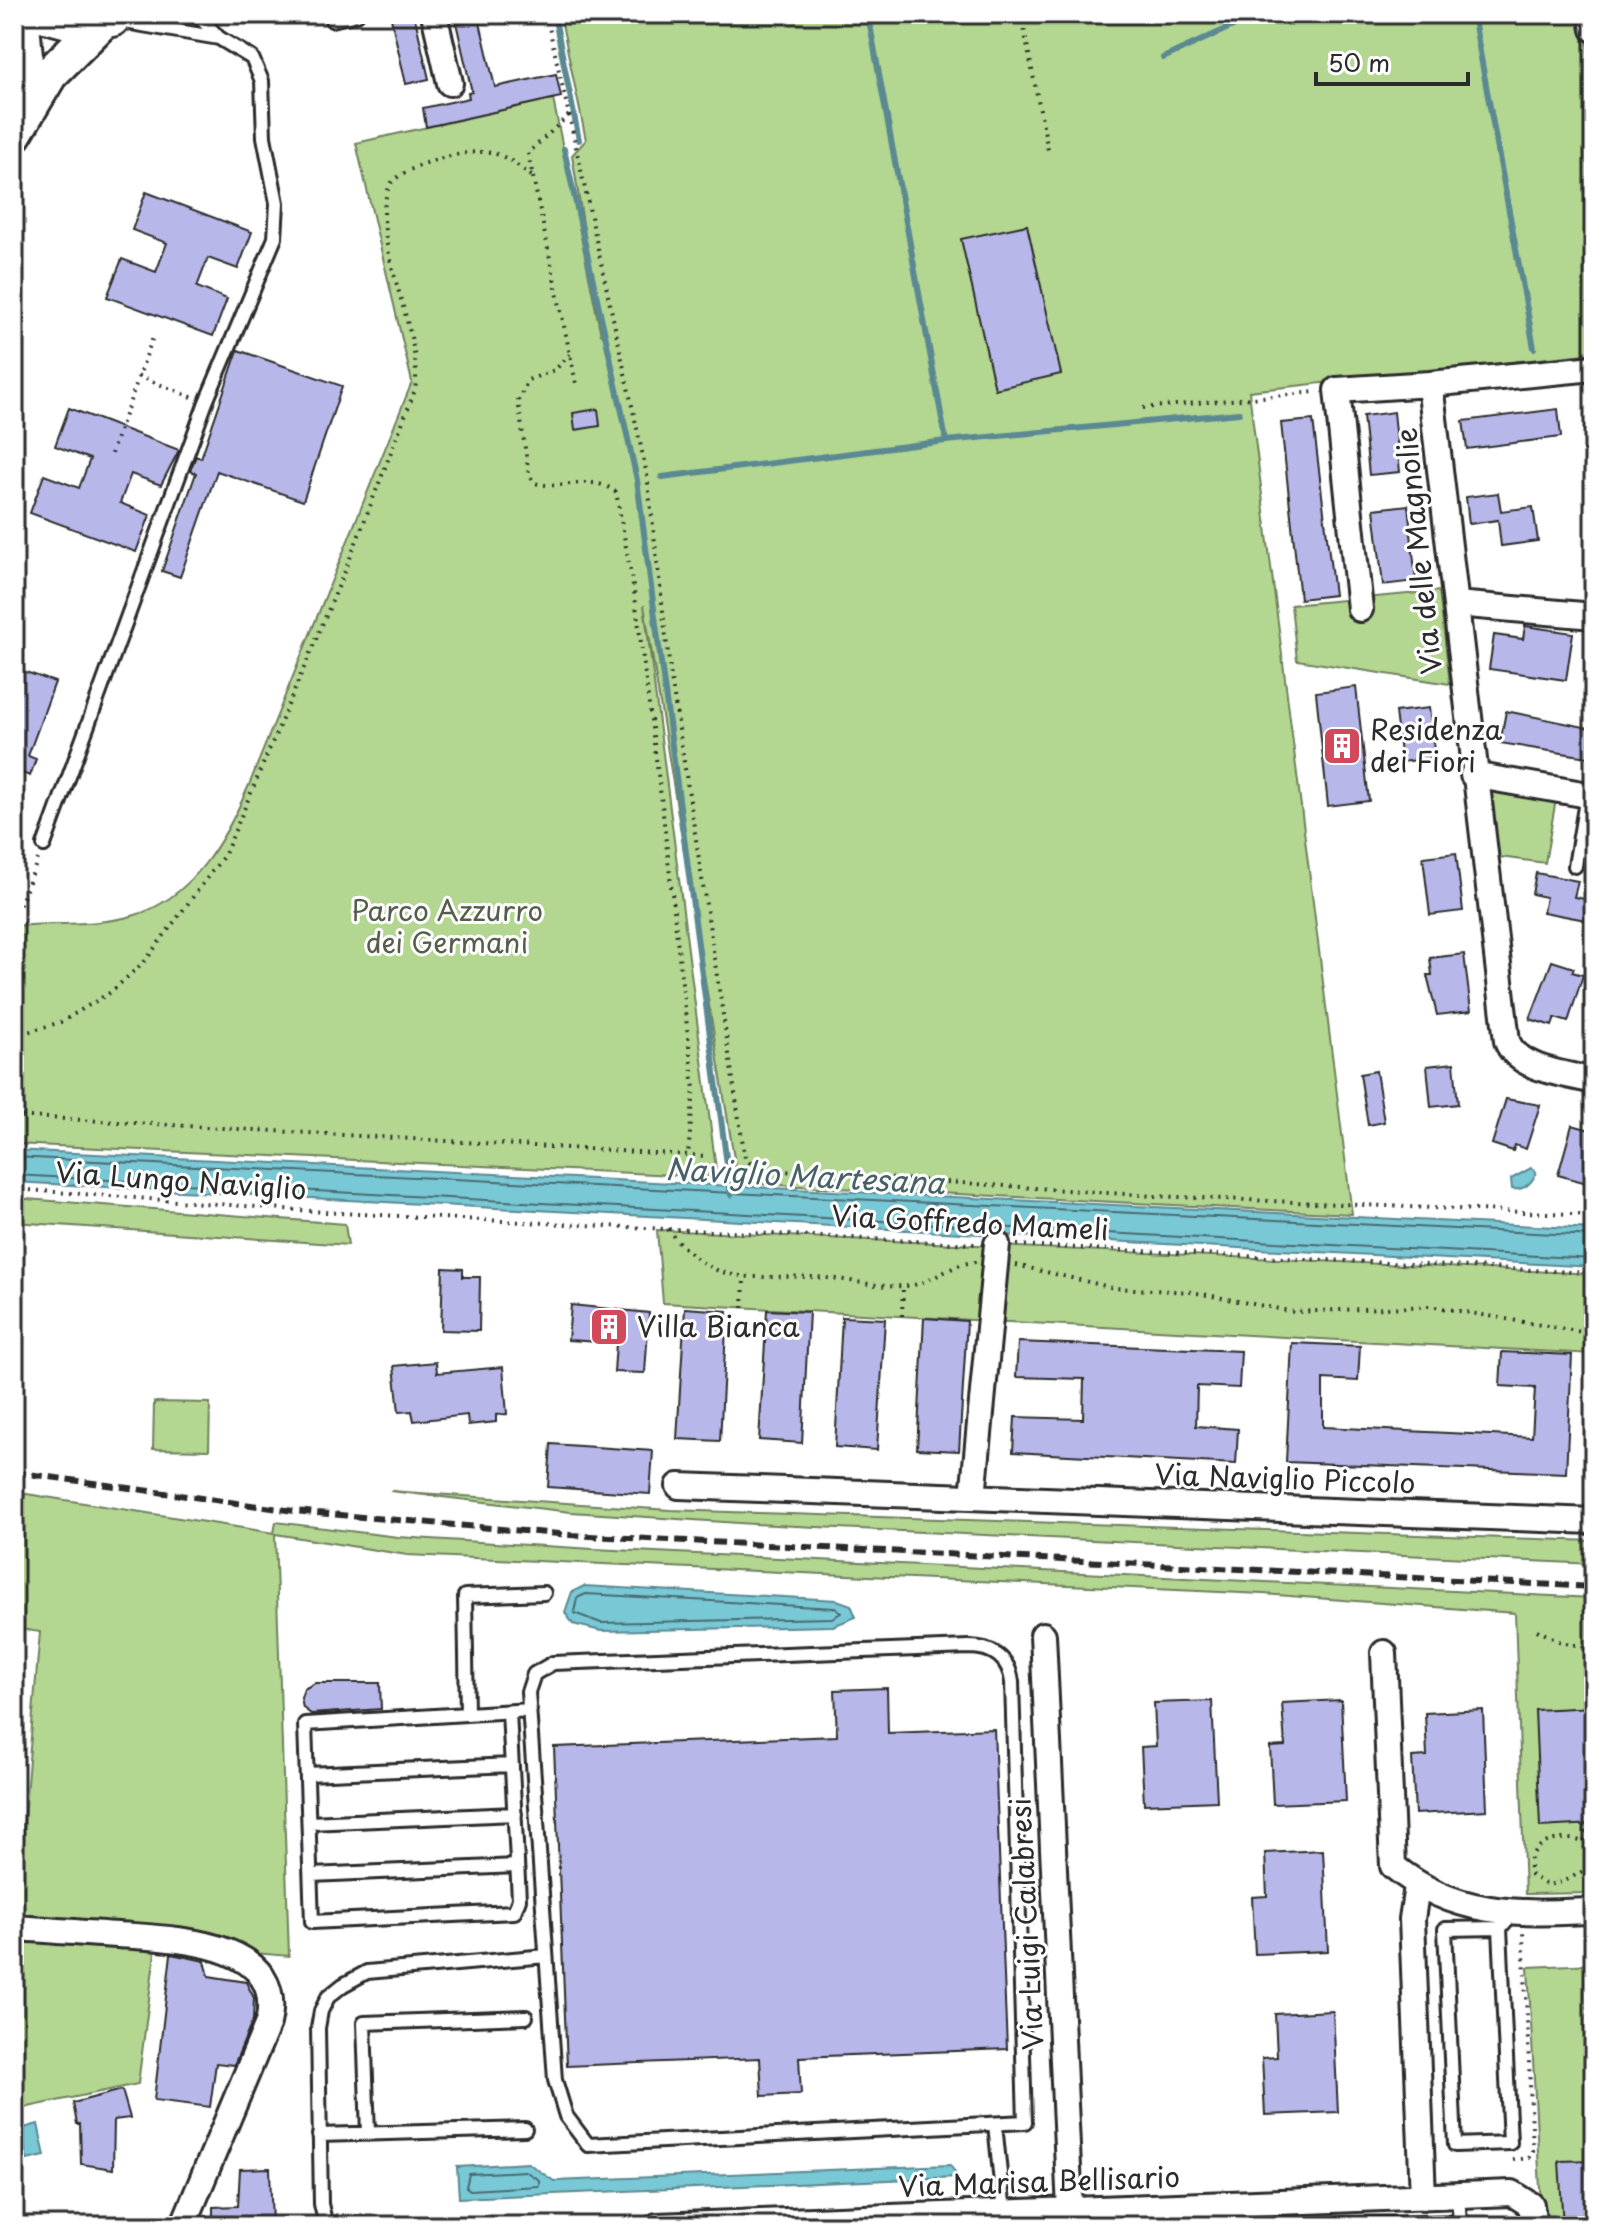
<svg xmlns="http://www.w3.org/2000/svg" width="1608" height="2240" font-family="'Playpen Sans',sans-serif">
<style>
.green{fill:#b3d691;stroke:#6f805e;stroke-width:2}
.water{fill:#79c8d6;stroke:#5a8992;stroke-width:2}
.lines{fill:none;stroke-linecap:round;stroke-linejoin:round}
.shore{stroke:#4a6a6f;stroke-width:2}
.stream{stroke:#5a8992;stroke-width:6}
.building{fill:#b7b8e9;stroke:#2b2b2b;stroke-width:2}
.lane-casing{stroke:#2b2b2b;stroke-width:18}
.street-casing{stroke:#2b2b2b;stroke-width:30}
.secondary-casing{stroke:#2b2b2b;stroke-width:40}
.path{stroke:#2b2b2b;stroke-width:4;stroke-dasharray:2 6;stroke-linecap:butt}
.lane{stroke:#fff;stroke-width:12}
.street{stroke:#fff;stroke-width:24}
.secondary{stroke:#fff;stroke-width:34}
.rail{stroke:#2b2b2b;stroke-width:6;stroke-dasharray:12 6;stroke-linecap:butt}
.labels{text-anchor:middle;stroke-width:6;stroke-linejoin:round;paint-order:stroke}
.street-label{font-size:28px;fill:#2b2b2b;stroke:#fff}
.poi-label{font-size:28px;fill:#2b2b2b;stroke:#fff;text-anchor:start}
.park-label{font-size:28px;fill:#545e4a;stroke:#fff}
.water-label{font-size:30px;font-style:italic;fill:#466267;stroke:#fff}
</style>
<rect width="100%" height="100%" fill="#fff"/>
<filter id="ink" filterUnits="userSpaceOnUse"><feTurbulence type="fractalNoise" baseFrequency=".0125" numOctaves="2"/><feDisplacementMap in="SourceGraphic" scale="16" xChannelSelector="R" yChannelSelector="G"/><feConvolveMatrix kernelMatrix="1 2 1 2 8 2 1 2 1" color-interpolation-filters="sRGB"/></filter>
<g filter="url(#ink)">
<path class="green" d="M560 14H1582L1594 83V353L1249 391 1352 1214 738 1183 644 605 717 1177 14 1144V926C51 923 96 926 132 916 193 899 226 838 249 785L412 382 356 143 553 99 601 335 572 155 586 140Z
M1439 591 1450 684 1297 660 1291 605Z
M1485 787 1556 799 1545 863 1493 856Z
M14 1198 345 1224 348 1245 14 1222Z
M657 1230 1594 1274V1354L663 1303Z
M154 1402 210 1403 209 1450 153 1449Z
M390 1491 670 1510 1594 1541V1564L754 1524 571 1512Z
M14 1492 274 1533 276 1522 398 1537 594 1549 1594 1598V1893L1525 1894 1515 1613 1263 1594 407 1555 275 1534 289 1956 156 1945 138 2084 14 2110V1934L40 1632 14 1628Z
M1594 1964V2226H1542L1528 1967Z
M1162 2222 1169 2226H1055Z"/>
<path class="water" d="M14 1150 1594 1229V1267L14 1182Z
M1531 1168 1536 1172C1533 1183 1523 1191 1512 1189L1511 1179Z
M584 1586 837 1600 851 1605 856 1617 833 1626 601 1631 573 1624 565 1612 572 1592Z
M38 2124 45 2156 27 2160 20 2129Z
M528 2163 554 2181 950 2165 958 2177 459 2198 457 2167Z"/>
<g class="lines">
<path class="shore" d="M14 1157 1594 1236
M14 1175 1594 1259
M586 1594 835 1608 841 1613 832 1618 601 1623 574 1613 577 1598Z
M525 2171 539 2180V2186L470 2190 466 2187 469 2174Z"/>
<path class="stream" d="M554 14 579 140
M868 14 946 441
M1473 14 1534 348
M1163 58 1259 14
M564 149 637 480 731 1195
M662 477 946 441 1239 413"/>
</g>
<path class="building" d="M390 14H414L429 79 406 84Z
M454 14H478L495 87 556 74 561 97 426 127 423 108 469 98 468 93 472 92Z
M146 192 252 232 238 269 208 258 197 287 227 299 213 336 107 297 122 259 156 272 167 243 132 230Z
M1027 225 1061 374 995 389 961 239Z
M238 350 342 386 303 501 217 471 180 577 162 571 196 473 190 471 196 456 201 458Z
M69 408 179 450 161 485 131 474 120 503 150 515 136 552 30 513 44 475 79 488 90 459 55 446Z
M598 409 600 426 575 430 573 413Z
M1558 409 1561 437 1467 449 1463 421Z
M1394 412 1400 472 1369 475 1363 416Z
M1313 420 1334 595 1300 599 1281 423Z
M1498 493 1501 511 1533 507 1538 541 1501 546 1498 520 1469 524 1466 497Z
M1408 505 1416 581 1383 585 1374 509Z
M1525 626 1573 633 1566 680 1489 669 1494 635 1523 639Z
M14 668 55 682 28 756 36 759 30 776 22 773 16 790Z
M1356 687 1369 801 1328 806 1316 692Z
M1429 708 1435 758 1401 762 1395 712Z
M1506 711 1594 729V758L1500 743Z
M1456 853 1463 911 1430 915 1423 857Z
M1536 873 1578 881 1574 897 1590 900 1586 920 1543 912 1546 897 1532 894Z
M1464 954 1471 1011 1437 1015 1427 975H1432L1430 958Z
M1552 961 1574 968 1572 972 1583 975 1568 1022 1555 1018 1552 1026 1530 1019Z
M1454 1063 1458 1104 1431 1107 1427 1066Z
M1376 1071 1384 1122 1368 1125 1360 1074Z
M1506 1099 1540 1105 1526 1149 1515 1145 1513 1151 1492 1144Z
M1572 1125 1594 1131V1185L1558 1175Z
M443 1268 463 1269V1277H480L479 1331 441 1330Z
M571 1305 649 1313 645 1373 614 1372 616 1343 568 1340Z
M685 1308 727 1311 720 1441 677 1439Z
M767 1310 809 1312 802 1443 759 1440Z
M842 1317 885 1319 877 1450 835 1447Z
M924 1318 967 1321 959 1451 917 1449Z
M1018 1342 1241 1351 1239 1388 1197 1386 1196 1426 1238 1429 1236 1464 1013 1452 1015 1417 1083 1419 1084 1379 1016 1377Z
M1292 1343 1360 1346 1358 1381 1323 1379V1427L1532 1437 1535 1388 1500 1386 1502 1352 1572 1355 1566 1473 1286 1462Z
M436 1362 437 1373 503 1367 507 1414 496 1415V1422L468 1425 467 1415 414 1421 412 1411 399 1412 394 1366Z
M551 1444 653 1451 650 1494 548 1487Z
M315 1683H380L381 1709 311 1714 303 1708 301 1698 304 1689Z
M887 1688 888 1733 994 1729 1007 2049 799 2057 801 2094 762 2096 760 2058 567 2066 554 1747 837 1736 835 1690Z
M1341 1700 1346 1801 1273 1804 1270 1747 1285 1746 1282 1703Z
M1212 1701 1217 1801 1144 1804 1141 1747 1156 1746 1154 1703Z
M1594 1707V1824L1540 1827 1535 1710Z
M1483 1710 1487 1810 1415 1814 1412 1757 1427 1756 1425 1713Z
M1323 1850 1328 1951 1255 1954 1252 1897 1267 1896 1265 1853Z
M171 1954 205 1961 209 1976 246 1982 254 1998 253 2020 234 2065 216 2063 210 2107 154 2100Z
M1333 2011 1338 2112 1265 2115 1262 2058 1277 2057 1275 2014Z
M122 2090 130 2118 114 2120 113 2169 81 2164 80 2124H77L73 2103Z
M1594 2160V2226H1563L1559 2161Z
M270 2168 272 2226H213V2207L238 2206 240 2169Z"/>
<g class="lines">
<defs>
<path id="lane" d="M113 20 219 38 197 14
M332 20 357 14
M44 845 206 402 275 238 277 203 264 137 262 81 252 58 219 38
M1575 866 1587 795
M969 1647C992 1647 1009 1658 1012 1682L1025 2122 588 2145 566 2116 555 2080 528 1692 534 1674 553 1663Z
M509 1712 519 1899 514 1912 312 1922 305 1724 530 1710
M467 1714 465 1596 544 1593
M307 1774 512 1765
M309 1823 515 1814
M311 1875 517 1866
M1500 1928 1445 1929 1455 2145 1510 2143 1500 1928 1512 1914
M995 2124 1004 2213
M368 2134 364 2023 526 2017
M319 2135 525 2129
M326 2226 321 2204 318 2028 321 2011 328 1997 343 1985 367 1972 546 1956
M1326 2226 1460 2222 1458 2196"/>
<path id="street" d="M434 14 450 83
M1591 14 1594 29
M1594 368 1430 384 1507 1041C1517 1070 1568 1074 1594 1081
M1456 604 1594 616
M1360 609 1337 390 1430 384
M1473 775 1594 796
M679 1486 1594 1521
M973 1497 997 1244
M1043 1635 1070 2210
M1384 1653 1393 1866C1455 1917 1518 1914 1594 1911
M1417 1886 1412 1919 1423 2197
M14 1928C49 1930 83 1933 118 1935 172 1939 288 1940 268 2023L183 2226
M657 2226 1512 2193 1531 2205 1534 2226"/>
<path id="secondary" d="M42 14 80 24 112 19
M18 112 25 56 21 14
M14 134 50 74 102 22"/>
</defs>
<use href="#lane" class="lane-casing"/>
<use href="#street" class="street-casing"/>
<use href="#secondary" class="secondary-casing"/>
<path class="path" d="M546 14 569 115 528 153 577 388
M1021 14 1048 150
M569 115 647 475 670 671 745 1158 751 1164 782 1171 1155 1196 1594 1215
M570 354 555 370 528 380 518 401 529 475 535 483C564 491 591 473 616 492L635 597 662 805 694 1089 688 1155
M138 376 192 397
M1143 408 1316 392
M111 454 154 334
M14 920 38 859
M14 1036 61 1022 111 992 145 961 225 854 347 566 415 390C425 331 364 235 391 183 408 164 472 146 496 154 510 158 522 169 533 177
M14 1116 707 1156
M14 1189 339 1213 976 1244
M667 1229C722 1296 754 1271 827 1278 855 1280 885 1290 913 1285 934 1281 953 1263 976 1262
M1017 1245 1594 1273
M1016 1265 1114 1288 1192 1292 1294 1312 1430 1306 1594 1334
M743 1308 744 1277
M902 1316 903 1285
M1537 1630 1561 1642 1594 1649
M1584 1841 1587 1825
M1594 1847C1570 1831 1522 1838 1531 1875L1547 1885 1563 1882 1594 1865
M1513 2160 1529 2158 1533 2151 1523 1932"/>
<use href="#lane" class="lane"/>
<use href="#street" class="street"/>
<use href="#secondary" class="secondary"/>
<path class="rail" d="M14 1472 294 1511 570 1535 1594 1587"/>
</g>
</g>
<defs>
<symbol id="building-square" viewBox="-11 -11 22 22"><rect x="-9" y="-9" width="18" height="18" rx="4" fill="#d1495b" stroke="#fff"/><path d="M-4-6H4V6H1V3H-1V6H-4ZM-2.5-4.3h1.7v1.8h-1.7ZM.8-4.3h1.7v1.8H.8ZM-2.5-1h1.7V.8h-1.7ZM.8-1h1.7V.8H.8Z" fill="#fff"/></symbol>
</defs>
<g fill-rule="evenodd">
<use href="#building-square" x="1320" y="724" width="44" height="44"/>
<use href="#building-square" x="587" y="1305" width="44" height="44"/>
</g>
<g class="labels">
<g class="street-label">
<text transform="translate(1419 551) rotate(-96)" y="10">Via delle Magnolie</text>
<text transform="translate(181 1181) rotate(4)" y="10">Via Lungo Naviglio</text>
<text transform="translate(970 1223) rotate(3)" y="10">Via Goffredo Mameli</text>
<text transform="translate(1285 1479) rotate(2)" y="10">Via Naviglio Piccolo</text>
<text transform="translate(1027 1924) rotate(-93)" y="10">Via Luigi Calabresi</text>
<text transform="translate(1039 2182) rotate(-2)" y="10">Via Marisa Bellisario</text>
</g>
<g class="poi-label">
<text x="1370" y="740">Residenza<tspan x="1370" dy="32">dei Fiori</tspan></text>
<text x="637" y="1337">Villa Bianca</text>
</g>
<g class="park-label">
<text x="447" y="921">Parco Azzurro<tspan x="447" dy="32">dei Germani</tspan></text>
</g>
<g class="water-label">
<text transform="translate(805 1177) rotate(3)" y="10">Naviglio Martesana</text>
</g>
</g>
<rect width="1608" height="2240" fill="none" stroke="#fff" stroke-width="48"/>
<rect x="24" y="24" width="1560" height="2192" fill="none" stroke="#2b2b2b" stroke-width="3" filter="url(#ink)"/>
<path d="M1316 72v12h152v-12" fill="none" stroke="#2b2b2b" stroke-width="4"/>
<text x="1328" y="72" font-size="24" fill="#2b2b2b" stroke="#ffffff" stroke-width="6" paint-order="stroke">50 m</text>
</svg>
